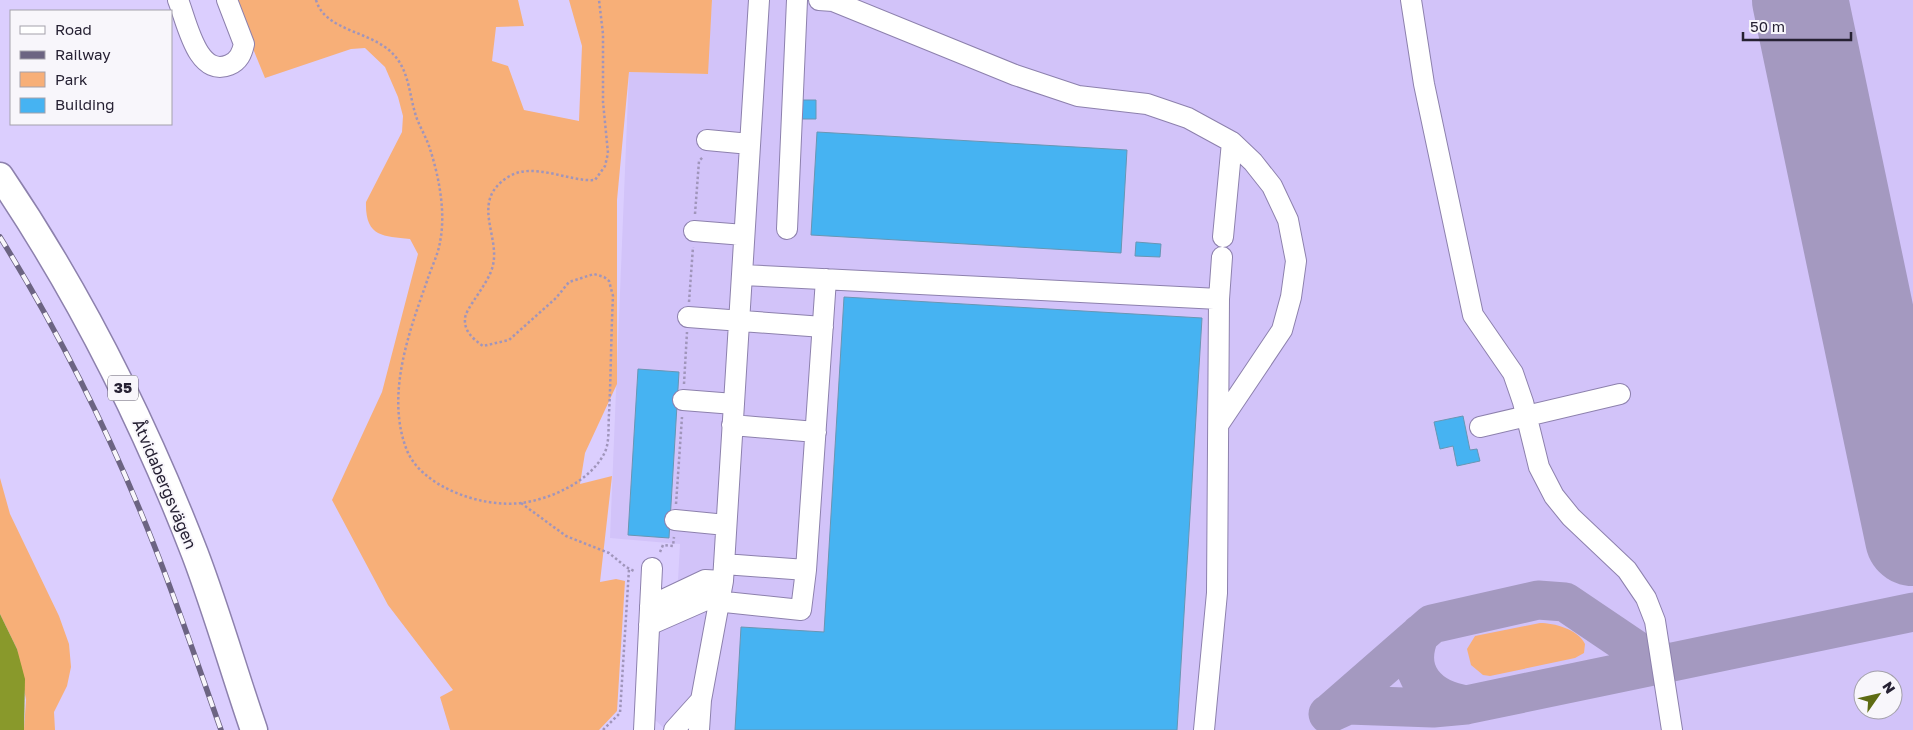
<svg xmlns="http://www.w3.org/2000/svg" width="1913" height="730" font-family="'Golos Text',sans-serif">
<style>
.built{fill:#d2c3f9;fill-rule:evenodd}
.green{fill:#f7af78}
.water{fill:#89992b}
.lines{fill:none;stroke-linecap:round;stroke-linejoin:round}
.taxiway{stroke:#a499c0;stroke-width:39}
.runway{stroke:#a499c0;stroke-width:96}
.building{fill:#46b3f2;stroke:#6896b4}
.minor-casing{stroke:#8d81ad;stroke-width:22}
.major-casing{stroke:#8d81ad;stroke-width:29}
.path{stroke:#a095bb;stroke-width:2.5;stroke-dasharray:2.5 2.5;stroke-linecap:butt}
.minor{stroke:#fff;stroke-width:20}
.major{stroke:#fff;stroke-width:26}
.rail-casing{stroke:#6c6482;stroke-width:5.5}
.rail{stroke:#f8f6fb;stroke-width:4;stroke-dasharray:11;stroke-linecap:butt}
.labels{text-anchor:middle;stroke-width:4;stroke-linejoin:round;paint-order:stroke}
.shield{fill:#f8f6fb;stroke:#65616f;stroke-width:1}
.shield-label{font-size:15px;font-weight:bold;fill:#262133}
.street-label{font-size:16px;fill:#262133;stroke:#f8f6fb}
</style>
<rect width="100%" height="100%" fill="#dbcefe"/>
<path class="built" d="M712 0H1913V730H666L654 719 658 626 678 580 680 544 610 538 629 72 707 74ZM1863 680H1893V710H1863Z"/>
<path class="green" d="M233 0H518L524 26 496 27 492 61 508 66 524 110 579 121 582 46 569 0H712L708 74 629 72 617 200V384L585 453 580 484 612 476 600 582 616 579 625 581 617 711 599 730H450L440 697 453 690 388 605 332 500 382 392 418 254 410 239C383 236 365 237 366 202L402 132 403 116 398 97 385 67 365 48 351 49 265 78Z
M0 478 10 514 59 616 69 644 71 667 67 686 54 712 55 730H24L26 700 17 649 0 614Z
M1540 623C1554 623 1578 629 1585 644L1584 653 1575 658 1490 676 1483 675 1471 665 1467 649 1475 636Z"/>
<path class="water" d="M0 614 17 649 25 679 24 730H0Z"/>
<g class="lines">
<path class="taxiway" d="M1420 634C1403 673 1428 699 1466 705
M1330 713 1432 624 1538 600 1565 602 1642 654 1668 663
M1328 714 1348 705 1433 708 1466 705 1913 612"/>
<path class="runway" d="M1800 0 1913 538"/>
</g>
<path class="building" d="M802 100H816V119H801Z
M817 132 1127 150 1121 253 811 235Z
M1136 242 1161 244 1160 257 1135 256Z
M844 297 1202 318 1177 730H735L741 627 824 632Z
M638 369 679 372 669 538 628 535Z
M1463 416 1470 450 1477 449 1480 461 1457 466 1453 446 1440 449 1434 422Z"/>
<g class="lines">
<defs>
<path id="minor" d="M178 0C187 22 197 78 229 65 239 61 242 53 244 44L227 0
M819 0 833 1 1015 75 1078 96 1147 104 1188 118 1232 142 1253 162 1272 186 1288 220 1296 261 1291 297 1282 330 1219 424
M1411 0 1424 84 1473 315 1513 373 1523 402 1539 467 1554 496 1571 517 1627 570 1646 598 1655 621 1672 730
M707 140 750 144
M787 229 797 0
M694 231 744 235
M1223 237 1232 142
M742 275 1219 299 1217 593 1204 730
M1219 299 1222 257
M688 317 823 327
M683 400 734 404
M732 425 816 432
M1480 427 1620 394
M675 520 726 525
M724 564 806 570 826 279
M650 606 705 580 723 581
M649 625 706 600 801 610 806 570
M644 730 652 568
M674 730 701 700
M699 730 701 700 723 581 759 0"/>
<path id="major" d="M0 176C80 294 144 422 195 554 217 612 234 672 254 730"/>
</defs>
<use href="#minor" class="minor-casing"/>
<use href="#major" class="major-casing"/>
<path class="path" d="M316 0C326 34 378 30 398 60 410 77 410 100 417 119 421 129 427 139 430 149 439 177 446 212 440 242 438 255 431 268 427 281 409 332 386 394 406 448 420 487 482 508 521 503 551 499 589 482 604 454 610 443 608 426 609 414 611 375 611 335 613 296L609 281 604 277 594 274 569 282 556 298 509 340 483 346C473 339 464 331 465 319 465 308 489 284 493 265 500 235 470 201 508 177 533 161 568 182 595 180L605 166 608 153 603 102V34L599 0
M695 214 699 161 703 157
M689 302 693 247
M684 384 687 332
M521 503 566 536 609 553 626 567 634 571
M676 504 682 417
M660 552 663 545 673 546 674 537
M603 730 620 713 629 569"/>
<use href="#minor" class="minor"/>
<use href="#major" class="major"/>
<defs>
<path id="rail" d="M0 237C60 334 112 438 154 545 178 606 199 668 221 730"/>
</defs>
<use href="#rail" class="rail-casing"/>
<use href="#rail" class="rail"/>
</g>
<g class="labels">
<rect class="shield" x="108" y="375.5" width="30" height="25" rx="4"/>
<g class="shield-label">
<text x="123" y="393">35</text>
</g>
<g class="street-label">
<text transform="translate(165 484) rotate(67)" y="6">Åtvidabergsvägen</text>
</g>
</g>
<rect x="10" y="10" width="162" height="115" fill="#f8f6fb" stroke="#a4a1ab"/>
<rect x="20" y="26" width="25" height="8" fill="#ffffff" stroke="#a4a1ab"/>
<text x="55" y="35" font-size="15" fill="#262133">Road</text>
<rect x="20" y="51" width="25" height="8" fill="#6c6482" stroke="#a4a1ab"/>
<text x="55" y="60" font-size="15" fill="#262133">Railway</text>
<rect x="20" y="72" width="25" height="15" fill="#f7af78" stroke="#a4a1ab"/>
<text x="55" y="85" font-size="15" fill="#262133">Park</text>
<rect x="20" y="98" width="25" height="15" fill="#46b3f2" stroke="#a4a1ab"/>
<text x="55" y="110" font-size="15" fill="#262133">Building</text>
<g transform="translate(1878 695) rotate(56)"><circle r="24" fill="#f8f6fb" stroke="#a4a1ab"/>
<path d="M0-4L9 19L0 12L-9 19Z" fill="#5e6b13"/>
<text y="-8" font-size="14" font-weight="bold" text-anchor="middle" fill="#262133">N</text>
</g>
<path d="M1743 32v8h108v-8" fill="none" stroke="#262133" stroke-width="2.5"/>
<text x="1750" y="32" font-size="15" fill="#262133" stroke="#f8f6fb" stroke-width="4" paint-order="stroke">50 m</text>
</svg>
